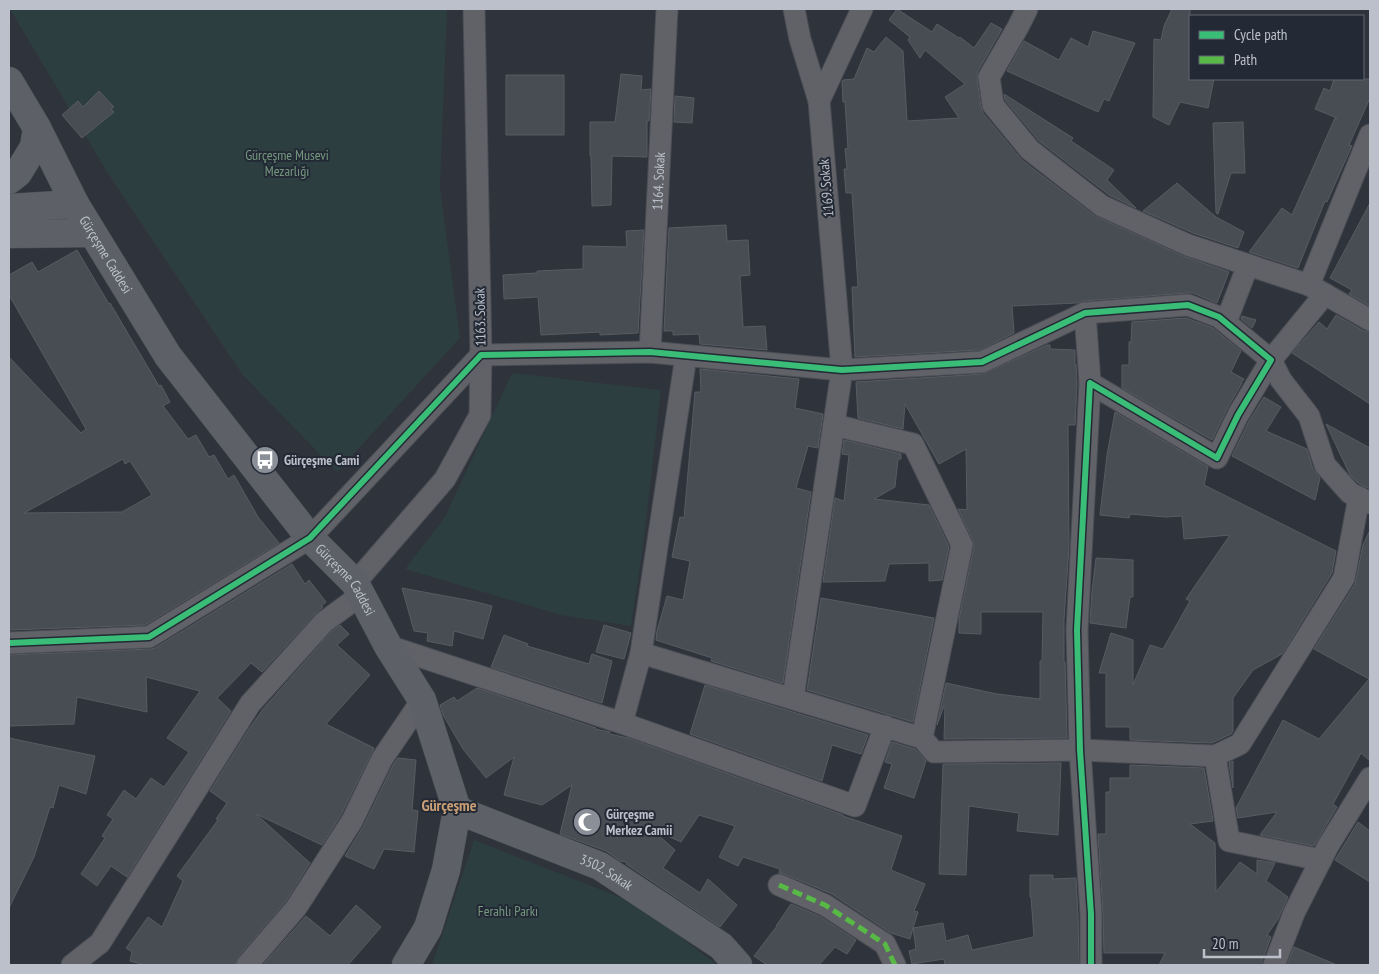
<svg xmlns="http://www.w3.org/2000/svg" width="1379" height="974" font-family="'PT Sans Narrow',sans-serif">
<style>
.green{fill:#2d3e41}
.building{fill:#484c53;stroke:#585b62;fill-rule:evenodd}
.lines{fill:none;stroke-linecap:round;stroke-linejoin:round}
.street-casing{stroke:#4b4e54;stroke-width:23}
.secondary-casing{stroke:#4d5057;stroke-width:29}
.street{stroke:#606268;stroke-width:21}
.secondary{stroke:#5d6167;stroke-width:28}
.quiet{stroke:#58b947;stroke-width:5;stroke-dasharray:10 5;stroke-linecap:butt}
.cycleway-casing{stroke:#232a35;stroke-width:9}
.cycleway{stroke:#3abd76;stroke-width:6}
.labels{text-anchor:middle;stroke-width:4;stroke-linejoin:round;paint-order:stroke}
.park-label{font-size:14px;fill:#75987f;stroke:#232a35}
.street-label{font-size:14px;fill:#bbc0ca;stroke:#232a35}
.poi-label{font-size:14px;font-weight:bold;fill:#bbc0ca;stroke:#232a35;text-anchor:start}
.quarter-label{font-size:16px;font-weight:bold;fill:#ca9e76;stroke:#232a35}
</style>
<rect width="100%" height="100%" fill="#2f333b"/>
<path class="green" d="M10 9H447L440 187 460 338 337 472 242 374 107 172Z
M512 373 661 390 643 547 631 626 561 615 405 569 445 517Z
M474 840 640 905 717 965H432Z"/>
<path class="building" d="M897 9 932 32 937 24 959 38 960 37 974 48 991 23 1002 29 978 71 977 79 981 107 983 113 1022 160 1095 216 1183 256 1229 272 1217 303 1193 293H1187L1084 301 1077 303 1012 306 1014 333 979 350 855 357 852 287H858L852 193H846L844 169H847L845 149 848 148 845 102H843L842 82 843 80 854 79 867 48 874 52 886 37 903 51 907 121 959 118 945 97 965 84 925 50 920 58 908 40 910 37 889 20Z
M1172 9H1190V79H1214L1208 108 1180 102 1169 125 1153 117 1154 39 1161 40 1164 26Z
M1093 31 1135 43 1109 101 1104 99 1098 112 1007 71 1024 41 1059 60 1071 38 1088 47Z
M621 74 642 76 641 90 651 89 649 121H647V157L612 156 611 205 592 206 591 156H590V122H615Z
M506 75H564V135H506Z
M1334 79H1370V98L1349 145 1352 146 1350 150 1327 202 1325 201 1298 268 1249 252 1282 208 1292 215 1335 118H1337L1315 109 1324 88 1330 91Z
M99 91 114 107 111 109 114 112 82 138 62 115 78 101 83 107Z
M1004 94 1073 138 1071 141 1114 170 1107 180 1136 208 1109 195 1039 141 1005 100Z
M675 96 694 98 692 123 674 122Z
M1243 122 1245 173H1231L1218 214 1216 213 1213 123Z
M1177 183 1216 217 1244 232 1238 248 1193 233 1143 211Z
M1370 203V306L1349 294 1352 290 1330 278Z
M726 225 727 241 748 240 750 275 740 276 743 327 765 326 767 350 700 344 699 334 673 335V331H664L669 228Z
M644 230 638 333 600 335V332L541 335 538 297 504 299 503 275 537 273V271L583 269V246L627 247 626 231Z
M77 250 109 304 110 303 159 386 161 385 170 402 163 406 188 439 196 435 209 457 214 455 228 479 234 475 258 517 279 543 145 625 9 630V357L81 433 86 429 9 295V275L32 262 38 272ZM123 459 125 464 130 461 152 495 122 512 24 513Z
M1336 315 1364 331 1370 332V404L1292 353 1319 322 1327 329Z
M1242 316 1256 320 1252 328 1241 319Z
M1186 318 1213 328 1241 351 1231 372 1244 379 1241 383H1242L1227 409 1212 440 1122 388V365H1129V342H1131L1132 322Z
M1047 345H1050V349L1075 350V364H1076L1077 383 1075 425H1068L1069 546 1064 620V662H1065L1067 738 944 739 945 706H944L937 725 946 683 997 694 1040 699V661H1042L1043 612H981V634L959 633V619L974 547 973 540 958 509 967 510 966 449 939 464 905 404 903 429 858 418 856 382 983 374Z
M700 369 799 379 795 408 823 414 818 448 808 446 796 488 811 492 783 683 711 661 712 658 656 640 657 631 667 596 683 600 690 561 672 557 680 517 684 518 695 392H701Z
M1264 397 1281 407 1266 431 1307 449 1313 469 1320 478 1315 500 1232 456 1249 421Z
M1115 412 1208 467 1204 485 1336 551 1332 573 1282 654 1253 670 1233 698V731L1231 734 1212 743 1130 740V727H1106V673H1099L1111 633 1133 640V685L1150 645 1163 649 1190 601 1186 599 1230 535 1184 539 1182 516 1165 517 1130 514 1129 518 1100 515 1107 455Z
M1326 424 1370 448V489L1358 483 1350 475Z
M844 440 901 454V459H898L895 487 874 499 929 505 949 547 942 580 929 581V563L889 564 885 581 823 582 835 498 844 501 849 455 842 454Z
M1370 530V761L1361 753 1333 804 1337 807 1314 846 1260 835 1277 812 1238 818 1236 808 1283 720 1319 739 1369 679 1314 649 1355 584 1363 545Z
M1096 558 1133 560V597H1130L1126 628 1090 623 1092 591Z
M292 564 305 584 309 580 326 602 321 606 323 607 315 614 262 672 251 663 217 698 231 711 127 877 111 866 97 886 81 874 105 838 102 836 113 819 107 815 124 790 136 799 151 778 164 787 189 752 167 738 200 691 146 677 147 712 77 697 74 724 9 726V655L150 649 155 648Z
M402 588 472 601 492 606 483 639 454 631 452 646 427 641 428 633 414 631Z
M821 598 934 618 913 722 807 690Z
M340 625 349 634 337 645 370 675 326 724 374 748 341 815 322 845 256 814 310 863 286 901 238 957 235 965H145L130 961 132 952 126 948 148 917 162 927 183 881 177 876 218 820 216 819 227 803 210 791 249 729 263 709 332 631Z
M604 625 631 633 624 659 596 652Z
M504 635 528 644 527 646 589 664 592 654 612 661 602 703 491 667Z
M705 685 868 735 861 754 832 745 822 781 690 734Z
M477 688 596 728 595 729 610 732V734L628 738 843 815V816L902 836 891 870 925 884 914 911 918 912 913 928 943 923 946 941 968 935 972 950 1034 937 1031 897H1030V875H1053V879L1076 878 1078 914 1079 965H945L944 959 912 964 909 951 916 949 913 928 910 939 891 933 832 894 784 874 779 873 780 869 743 857 738 866 719 857 735 826 699 815 681 842 650 828 675 850 663 868 700 893 708 879 737 905 720 927 626 864 627 862 620 861 606 851 560 834 572 785 542 805 504 795 514 757 486 778 463 749 443 715 440 705 454 697 457 701Z
M9 738 95 756 86 794 59 785 53 808 50 807 34 857 9 908Z
M892 742 915 749 926 761 914 798 884 788 892 764 885 762Z
M398 758 416 760 412 810 418 811 414 852 384 849 374 869 345 856 363 827 393 765Z
M1233 761V788L1229 763Z
M1061 763 1058 835 1017 831 1019 813 969 806 966 875 939 874 943 764Z
M1130 765 1204 768 1213 821 1190 824 1215 843 1216 892 1240 862 1257 874V860L1275 863 1266 881 1288 897 1278 919 1267 935 1271 937 1262 961V965H1159L1165 953H1104L1103 913 1098 834H1106V792H1110V778H1130Z
M1358 822 1370 831V882L1335 860Z
M791 904 819 916 856 940 847 954 835 947 819 965H767L754 956 777 926H776Z
M356 905 381 927 348 965H263L306 916 330 936Z
M1294 947 1337 965H1287Z"/>
<g class="lines">
<defs>
<g id="street">
<path d="M1027 9 1018 27 989 77 993 105 1030 150 1102 206 1188 245 1309 285 1370 320"/>
<path d="M819 101 862 9"/>
<path d="M1309 285 1370 135"/>
<path d="M1325 294 1271 360 1281 380 1309 416 1325 465 1350 493 1370 503"/>
<path d="M1085 313 1090 383"/>
<path d="M1226 322 1248 265"/>
<path id="s1" d="M650 352 667 9"/>
<path d="M834 425 913 444 962 545 922 738 934 752 1080 750 1215 756 1240 744 1344 578 1359 497"/>
<path d="M355 583 445 479 480 415 481 355 474 9"/>
<path d="M9 643 149 637 310 538 481 355 650 352 842 370 982 362 1085 313 1188 305 1219 317 1271 360 1238 415 1217 458 1090 383 1077 630 1080 750 1091 914V965"/>
<path d="M388 646 622 723 855 806 885 726"/>
<path d="M641 653 922 738"/>
<path d="M793 698 842 370 819 101 800 39 794 9"/>
<path d="M622 723 641 653 686 356"/>
<path d="M1215 756 1229 841 1321 860"/>
<path d="M779 885 825 905 885 944 895 965"/>
<path d="M72 965 100 943 250 704 324 622 361 595"/>
<path d="M247 965 296 908 352 821 382 759 422 700"/>
<path d="M1274 965 1294 913 1328 846 1370 778"/>
</g>
<g id="secondary">
<path id="s2" d="M9 81 37 128 75 204 168 356 310 538 355 583 388 646 422 700 457 810 446 870 428 928 406 965"/>
<path d="M9 180 18 173 34 147 37 128"/>
<path d="M9 208 75 204"/>
<path d="M9 234 92 233"/>
<path id="s3" d="M457 810 600 866 721 946 738 965"/>
</g>
</defs>
<use href="#street" class="street-casing"/>
<use href="#secondary" class="secondary-casing"/>
<use href="#street" class="street"/>
<use href="#secondary" class="secondary"/>
<path class="quiet" d="M779 885 825 905 885 944 895 965"/>
<defs>
<path id="cycleway" d="M9 643 149 637 310 538 481 355 650 352 842 370 982 362 1085 313 1188 305 1219 317 1271 360 1238 415 1217 458 1090 383 1077 630 1080 750 1091 914V965"/>
</defs>
<use href="#cycleway" class="cycleway-casing"/>
<use href="#cycleway" class="cycleway"/>
</g>
<defs>
<symbol id="bus-disc" viewBox="-11 -11 22 22"><circle r="9.5" fill="#8a8f98" stroke="#232a35"/><path d="M-5-6H5V4H4V6H2V4H-2V6H-4V4H-5ZM-3.5-4V0h7V-4ZM-3.5 1.2v1.5H-2V1.2ZM2 1.2v1.5H3.5V1.2Z" fill="#fff"/></symbol>
<symbol id="mosque-disc" viewBox="-11 -11 22 22"><circle r="9.5" fill="#8a8f98" stroke="#232a35"/><path d="M3.5-4.9A6 6 0 1 0 3.5 4.9A5 5 0 1 1 3.5-4.9Z" fill="#fff"/></symbol>
</defs>
<g fill-rule="evenodd">
<use href="#bus-disc" x="249" y="444" width="32" height="32"/>
<use href="#mosque-disc" x="571" y="806" width="32" height="32"/>
</g>
<g class="labels">
<g class="park-label">
<text x="287" y="160">Gürçeşme Musevi<tspan x="287" dy="16">Mezarlığı</tspan></text>
<text x="508" y="916">Ferahlı Parkı</text>
</g>
<g class="street-label">
<text dy="5" stroke="none"><textPath href="#s1" startOffset="171">1164. Sokak</textPath></text>
<text transform="translate(826 188) rotate(-95)" y="5">1169. Sokak</text>
<text dy="5" stroke="none"><textPath href="#s2" startOffset="199">Gürçeşme Caddesi</textPath></text>
<text transform="translate(480 317) rotate(-91)" y="5">1163. Sokak</text>
<text dy="5" stroke="none"><textPath href="#s2" startOffset="604">Gürçeşme Caddesi</textPath></text>
<text dy="5" stroke="none"><textPath href="#s3" startOffset="162">3502. Sokak</textPath></text>
</g>
<g class="poi-label">
<text x="284" y="465">Gürçeşme Cami</text>
<text x="606" y="819">Gürçeşme<tspan x="606" dy="16">Merkez Camii</tspan></text>
</g>
<g class="quarter-label">
<text x="449" y="811">Gürçeşme</text>
</g>
</g>
<rect width="1379" height="974" fill="none" stroke="#bbc0ca" stroke-width="20"/>
<rect x="1189" y="15" width="175" height="65" fill="#232a35" stroke="#606671"/>
<rect x="1199" y="31" width="25" height="8" fill="#3abd76" stroke="#606671"/>
<text x="1234" y="40" font-size="15" fill="#bbc0ca">Cycle path</text>
<rect x="1199" y="56" width="25" height="8" fill="#58b947" stroke="#606671"/>
<text x="1234" y="65" font-size="15" fill="#bbc0ca">Path</text>
<path d="M1204 949v8h76v-8" fill="none" stroke="#bbc0ca" stroke-width="2.5"/>
<text x="1212" y="949" font-size="15" fill="#bbc0ca" stroke="#232a35" stroke-width="4" paint-order="stroke">20 m</text>
</svg>
